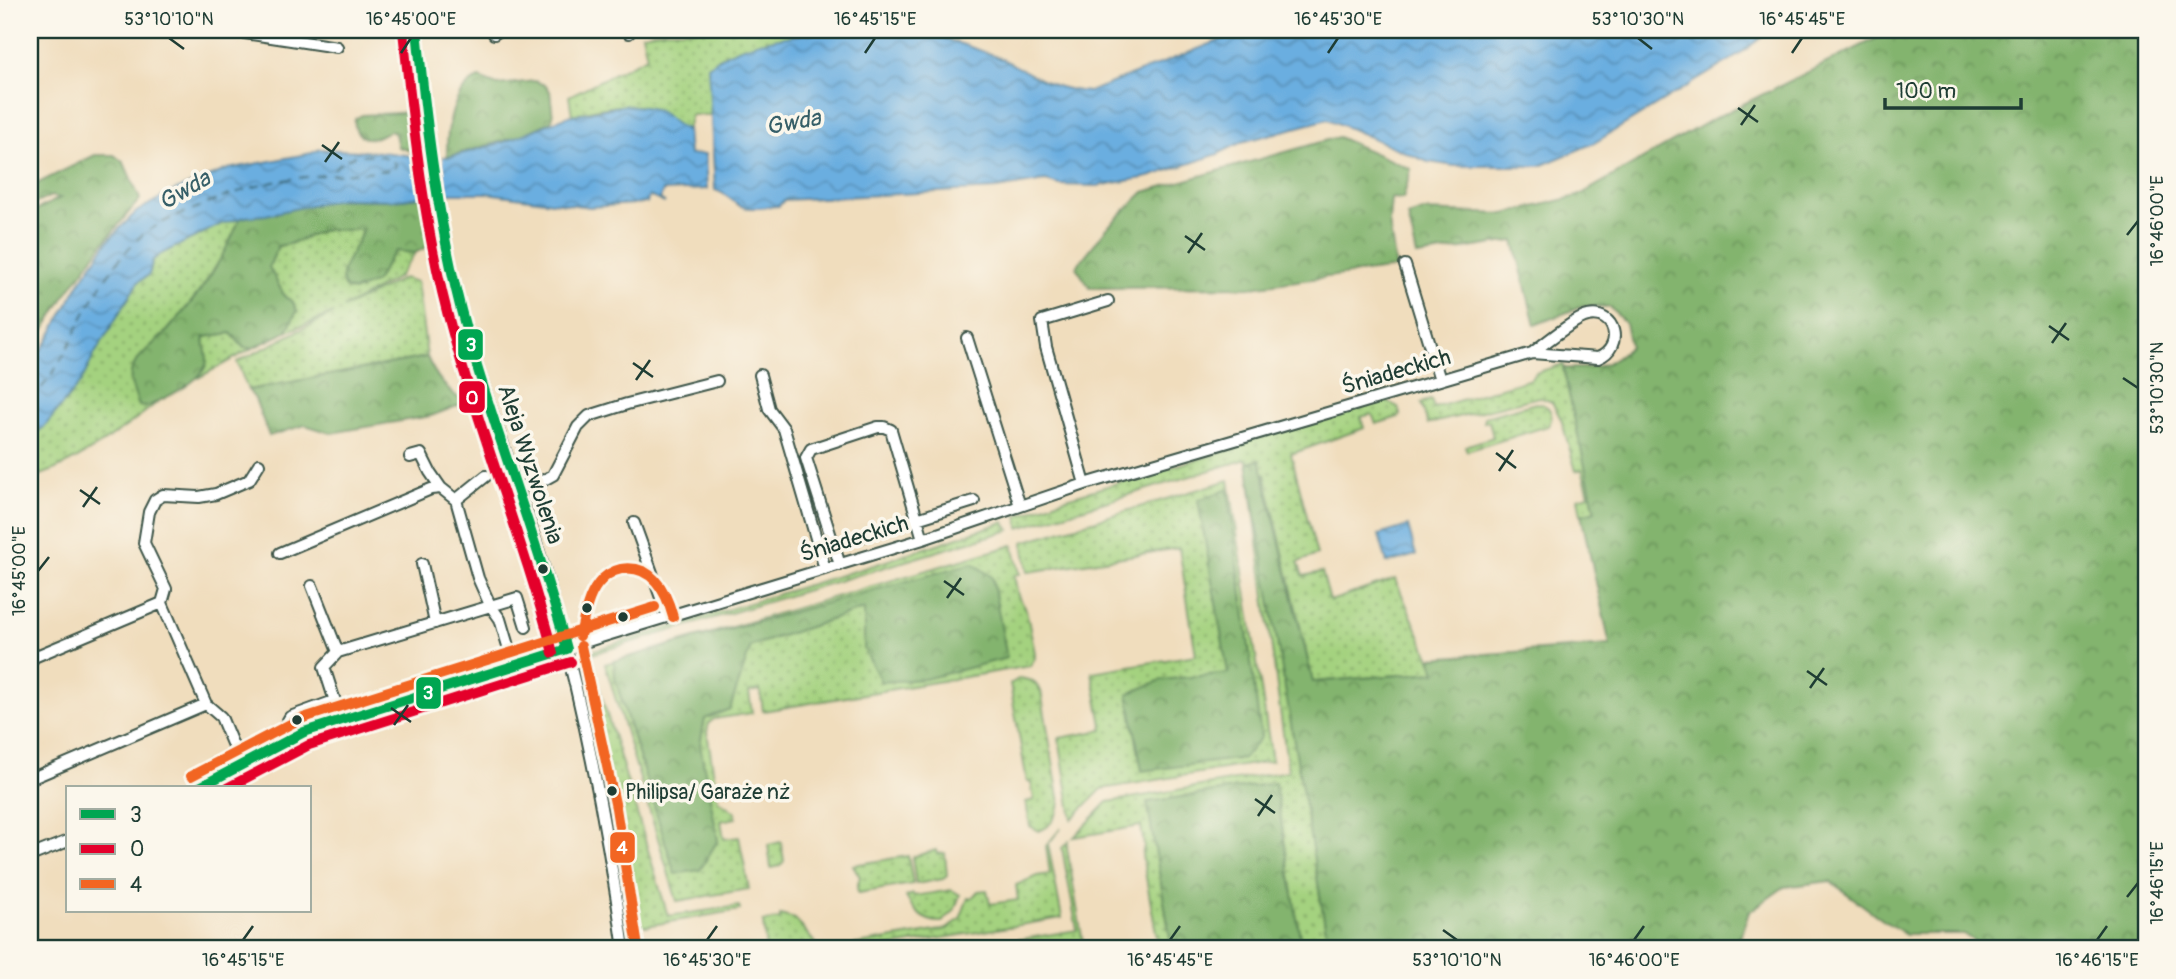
<svg xmlns="http://www.w3.org/2000/svg" width="2176" height="979" font-family="Pangolin,sans-serif">
<style>
.grass{fill:url(#grass-dots);stroke:#62885a;stroke-width:2}
.forest{fill:url(#forest-crowns);stroke:#517851;stroke-width:2}
.water{fill:url(#water-waves);stroke:#45768a;stroke-width:2}
.pier{fill:#f0ddbd}
.lines{fill:none;stroke-linecap:round;stroke-linejoin:round}
.ferry{stroke:#365f68;stroke-width:2;stroke-dasharray:9 7;stroke-linecap:butt}
.minor-casing{stroke:#3e5549;stroke-width:14}
.minor{stroke:#fff;stroke-width:10}
.bus-1-casing{stroke:#fbf7ec;stroke-width:16}
.bus-2-casing{stroke:#fbf7ec;stroke-width:16}
.bus-3-casing{stroke:#fbf7ec;stroke-width:16}
.bus-1{stroke:#00a651;stroke-width:10}
.bus-2{stroke:#e4002b;stroke-width:10}
.bus-3{stroke:#f26522;stroke-width:10}
.ticks{fill:none;stroke:#1f3d34;stroke-width:2.5}
.bus-dot{fill:#1f3d34;stroke:#fbf7ec;stroke-width:2.5}
.labels{text-anchor:middle;stroke-width:7;stroke-linejoin:round;paint-order:stroke}
.bus-label{font-size:21px;fill:#1f3d34;stroke:#fbf7ec;text-anchor:start}
.street-label{font-size:23px;fill:#1f3d34;stroke:#fbf7ec}
.water-label{font-size:24px;font-style:italic;fill:#365f68;stroke:#fbf7ec}
.line-badge{stroke:#fbf7ec;stroke-width:2.5}
.badge-label{font-size:19px;text-anchor:middle;font-weight:bold;fill:#fff}
.neatline{fill:none;stroke:#1f3d34;stroke-width:2.5}
.ticks-label{font-size:18px;text-anchor:middle;fill:#1f3d34}
</style>
<defs>
<pattern id="grass-dots" width="8" height="8" patternUnits="userSpaceOnUse" patternTransform="scale(1.75)"><rect width="8" height="8" fill="#a4d27f"/><path d="M2 2h.1M6 6h.1" fill="none" stroke="#85ac69" stroke-width="1.8" stroke-linecap="round"/></pattern>
<pattern id="forest-crowns" width="20" height="18" patternUnits="userSpaceOnUse" patternTransform="scale(1.75)"><rect width="20" height="18" fill="#83b46e"/><path d="M2 6a3 3 0 1 1 6 0M12 15a3 3 0 1 1 6 0" fill="none" stroke="#6b945b"/></pattern>
<pattern id="water-waves" width="16" height="10" patternUnits="userSpaceOnUse" patternTransform="scale(1.75)"><rect width="16" height="10" fill="#6baee0"/><path d="M0 5q4-4 8 0t8 0" fill="none" stroke="#578fb6"/></pattern>
</defs>
<rect width="100%" height="100%" fill="#fbf7ec"/>
<filter id="ink" filterUnits="userSpaceOnUse"><feTurbulence type="fractalNoise" baseFrequency=".0143" numOctaves="2"/><feDisplacementMap in="SourceGraphic" scale="14" xChannelSelector="R" yChannelSelector="G"/><feConvolveMatrix kernelMatrix="1 2 1 2 8 2 1 2 1" color-interpolation-filters="sRGB"/></filter>
<filter id="wash" filterUnits="userSpaceOnUse"><feTurbulence type="fractalNoise" baseFrequency=".00686" numOctaves="4" result="noise"/><feDisplacementMap in="SourceGraphic" scale="28" xChannelSelector="R" yChannelSelector="G"/><feGaussianBlur stdDeviation="1.57" result="paint"/><feColorMatrix in="noise" values="0 0 0 0 0 0 0 0 0 0 0 0 0 0 0 0 0 1.4 0 .05"/><feComposite in="paint" operator="in"/></filter>
<g filter="url(#wash)">
<rect width="100%" height="100%" fill="#f0ddbd"/>
<path class="grass" d="M665 30H791L792 36C762 42 733 46 708 66L712 115H691L687 129 673 125C656 94 599 108 572 115L569 96 647 57 642 34Z
M240 218 229 247 210 279 168 330 146 407 159 401C127 427 70 469 30 478V437L44 427 81 382 94 355 138 282C153 273 148 276 153 260L161 254 221 224Z
M324 230H363C361 236 359 242 357 247 350 262 336 270 345 288L354 291 376 282 389 259 396 251 415 253 398 277 343 308 404 278 417 282 427 357 248 390 237 362 334 313 286 332 297 311 293 302 285 297 268 267 278 246 290 244Z
M231 333 244 348H253L198 378C212 356 201 357 205 337Z
M1563 364 1595 512 1581 515 1578 498 1589 495 1582 469 1576 471 1561 419 1552 402 1539 397 1428 424 1421 403 1431 400 1434 408 1531 379 1535 373Z
M1384 400 1398 407 1400 414 1399 417 1376 424 1372 414 1361 417 1364 428 1291 454 1317 555 1298 562 1303 576 1322 572 1330 601 1395 579 1436 672 1313 682 1265 474 1255 476 1329 949H1159L1142 855 1144 846 1141 826 1074 837 1108 802 1288 771 1247 459 1019 528 1018 516 1060 500 1236 448 1237 443Z
M1536 403C1549 404 1556 414 1548 426L1467 451 1465 446 1493 437 1489 421 1484 422V417Z
M1229 480 1272 761 1102 789 1072 819 1059 738 1103 730 1092 672 1196 655 1179 548 1028 572 1023 542Z
M1004 522 1010 530 589 655 668 916 739 906 740 910 646 926 635 923 619 821 584 657 585 653 874 565Z
M1013 545 1020 574 1014 575 1018 596 1026 609 1035 653V658L1030 666 763 711 760 690 749 692 752 713 714 719 709 723 707 732 718 800 735 812 736 818 721 821 724 839 739 837 749 889 677 901 605 664Z
M1020 678 1033 681 1041 691 1060 803C1058 815 1051 827 1039 831L1030 826 1026 802 1034 800 1031 782H1027L1010 684Z
M1061 828 1048 844 1062 918 876 949H829L947 929 960 919 968 898 971 899 978 891 987 890 990 904 1018 900 1016 885 1037 876 1050 874 1046 846Z
M781 842 784 861 780 866 771 868 768 845Z
M1068 842 1067 848 1084 949H963L1077 930 1062 848Z
M936 850 937 854 945 853 947 876 943 879 916 884 912 857Z
M908 856 913 884 858 893 857 887 860 877 853 865Z
M952 890 960 895 954 911 942 922C924 923 914 911 906 897L913 894 914 896Z
M780 915 795 919 819 948 823 949H766L763 922 780 919Z"/>
<path class="forest" d="M1893 30H2146V949H1986L1963 934H1906L1884 921 1830 881 1784 887 1749 912 1736 949H1329L1247 463 1260 460 1313 682 1436 672 1431 658 1610 645 1581 515 1595 511 1563 368C1593 369 1610 368 1630 346L1625 323 1610 307 1583 306 1535 325 1514 241 1417 256 1408 216 1423 211 1505 214 1578 196 1709 121Z
M479 78 497 85 535 81 545 85 550 91 553 117 550 122 520 136 447 157C446 131 452 88 479 78Z
M413 112 420 154 398 147 395 134 391 131C385 132 379 137 373 138 361 140 353 131 355 119L362 115Z
M1338 137 1411 169 1403 199 1391 198 1389 222 1396 268 1251 287 1090 288 1076 267 1108 227 1144 192Z
M95 155H114L124 163 140 199 104 242 65 296 30 353V213L60 198 51 196 30 206V187Z
M427 196 435 243 415 253 396 251 389 259 376 282 354 291 345 288C334 268 357 252 362 230H324L289 244 278 246 269 267 285 297 293 302 297 311 286 332 253 348H244L231 333 205 337C203 346 207 351 207 360 206 381 163 399 146 407L139 406C134 392 126 378 134 365 141 352 158 341 168 330 199 296 223 261 240 218L340 199 393 200Z
M427 357C436 378 447 390 465 403L431 416 331 433 305 425 269 436 255 399 248 390Z
M1228 489 1261 737 1244 758 1142 771 1128 694 1161 680 1228 673 1198 500Z
M973 563 992 577 1007 658 925 679 881 682 864 649V609L751 646 730 709 705 719 700 745 718 840 700 870 675 874 615 679 614 661Z
M1275 783 1302 949H1172L1147 802Z"/>
<path class="water" d="M830 30C854 30 878 28 901 30 929 32 958 43 985 52 1026 66 1040 89 1089 92L1246 30H1771L1737 56 1594 143 1540 166H1455L1428 162 1328 119 1242 142 1218 154 1149 177 1097 186 1059 185 1046 181 996 189 784 200 779 206C767 206 750 211 739 205 730 200 726 193 715 190L708 66C742 39 789 37 830 30Z
M625 105C636 107 649 106 659 111 672 118 672 125 687 129L689 155 705 154 707 189 663 191 660 199 665 203 649 196 647 203 590 207 486 193H451L393 200 340 199 266 215 245 217 221 224 161 254 153 260C146 277 156 271 138 282L94 355 81 382 44 427 30 437V366L48 340 82 279 108 241 121 227 136 212 169 193 228 169 312 153 320 149 381 152 422 157H450L504 142 568 116Z
M1408 526 1416 555 1387 563 1379 535Z"/>
<path class="pier" d="M442 153 448 197 428 199 421 154Z"/>
<g class="lines">
<path class="ferry" d="M30 399C64 370 74 327 98 291 109 273 122 254 137 240 153 225 174 217 194 209 214 201 233 193 254 187 299 174 346 174 393 170L396 165C388 153 359 152 347 159 340 162 335 168 330 174"/>
</g>
</g>
<g filter="url(#ink)">
<g class="lines">
<defs>
<path id="minor" d="M225 30 337 47
M417 30C427 130 439 231 466 328 492 422 530 512 555 606 586 719 608 833 624 949
M627 30 629 33
M494 34 500 30
M1405 265 1440 380
M967 338 1020 506
M760 375 769 409 784 429 825 569
M410 457 421 454 430 472 441 488
M1085 484 1046 347 1042 321 1108 301
M517 488 544 480 553 475 578 427 589 416 627 404 717 381
M456 500 478 578 490 605 500 619 514 666
M634 523 668 617
M834 545 974 501
M280 553 431 489 441 488 456 500 486 476
M422 564 435 623
M840 565 806 458 811 449 878 427H884L891 430 923 539
M312 586 338 652
M30 663 34 657 162 603
M341 720 324 667 338 652 517 598 526 627
M291 737 286 724 290 717 334 701
M241 765 221 717 206 704 162 603 166 589 144 543 149 512 155 500 163 495 199 497 216 494 249 480 259 464
M30 779 206 704
M198 788 291 737 311 730 594 639 923 539 1085 484 1532 353C1544 344 1575 318 1588 316 1615 310 1625 347 1598 358L1532 353
M30 856 68 841"/>
</defs>
<use href="#minor" class="minor-casing"/>
<use href="#minor" class="minor"/>
<defs>
<path id="bus-1" d="M417 30C427 131 439 231 466 329 496 437 538 541 567 649
M198 788 304 732 567 649"/>
<path id="bus-2" d="M403 31C414 133 425 236 453 334 483 442 525 545 553 653
M227 788 309 745 571 662"/>
<path id="bus-3" d="M580 636C584 618 587 598 598 584 604 576 612 571 621 569 652 564 666 591 673 617
M581 646 616 808 638 947
M191 776 300 719 655 607"/>
</defs>
<use href="#bus-1" class="bus-1-casing"/>
<use href="#bus-2" class="bus-2-casing"/>
<use href="#bus-3" class="bus-3-casing"/>
<use href="#bus-1" class="bus-1"/>
<use href="#bus-2" class="bus-2"/>
<use href="#bus-3" class="bus-3"/>
</g>
</g>
<path class="ticks" d="M169 38 184 49M1638 38 1652 49M401 53 411 38M865 53 875 38M1328 53 1338 38M1792 53 1802 38M1738 108 1758 122M1741 125 1755 105M322 145 342 159M325 162 339 142M2127 235 2138 221M1185 236 1205 250M1188 253 1202 233M2049 326 2069 340M2052 343 2066 323M633 363 653 377M2123 378 2138 388M636 380 650 360M1496 453 1516 468M1499 471 1513 450M80 490 100 504M83 507 97 487M38 571 49 557M944 581 964 595M947 598 961 578M1807 671 1827 685M1810 688 1824 668M391 708 411 722M394 725 408 705M1255 799 1275 813M1258 816 1272 795M2127 897 2138 883M1443 930 1457 940M243 940 253 926M707 940 717 926M1170 940 1180 926M1634 940 1644 926M2097 940 2107 926"/>
<g class="bus-dot">
<circle cx="543" cy="569" r="6"/>
<circle cx="587" cy="608" r="6"/>
<circle cx="623" cy="617" r="6"/>
<circle cx="297" cy="720" r="6"/>
<circle cx="612" cy="791" r="6"/>
</g>
<g class="labels">
<g class="bus-label">
<text x="625" y="799">Philipsa/ Garaże nż</text>
</g>
<g class="street-label">
<text transform="translate(1396 371) rotate(-16)" y="8">Śniadeckich</text>
<text transform="translate(531 464) rotate(72)" y="8">Aleja Wyzwolenia</text>
<text transform="translate(854 538) rotate(-17)" y="8">Śniadeckich</text>
</g>
<g class="water-label">
<text transform="translate(793 122) rotate(-10)" y="8">Gwda</text>
<text transform="translate(184 190) rotate(-30)" y="8">Gwda</text>
</g>
</g>
<g class="line-badge">
<rect x="457" y="328" width="27" height="33" rx="7" fill="#00a651"/>
<rect x="458" y="380" width="28" height="34" rx="7" fill="#e4002b"/>
<rect x="415" y="676" width="27" height="34" rx="7" fill="#00a651"/>
<rect x="609" y="831" width="27" height="33" rx="7" fill="#f26522"/>
</g>
<g class="badge-label">
<text x="471" y="351">3</text>
<text x="472" y="404">0</text>
<text x="428" y="699">3</text>
<text x="622" y="854">4</text>
</g>
<rect width="2176" height="979" fill="none" stroke="#fbf7ec" stroke-width="77"/>
<rect x="66" y="786" width="245" height="126" fill="#fbf7ec" stroke="#a3ada2" stroke-width="2"/>
<rect x="80" y="809" width="35" height="10" fill="#00a651" stroke="#a3ada2" stroke-width="2"/>
<text x="130" y="822" font-size="21" fill="#1f3d34">3</text>
<rect x="80" y="844" width="35" height="10" fill="#e4002b" stroke="#a3ada2" stroke-width="2"/>
<text x="130" y="856" font-size="21" fill="#1f3d34">0</text>
<rect x="80" y="879" width="35" height="10" fill="#f26522" stroke="#a3ada2" stroke-width="2"/>
<text x="130" y="892" font-size="21" fill="#1f3d34">4</text>
<path d="M1885 98v10h136v-10" fill="none" stroke="#1f3d34" stroke-width="3.5"/>
<text x="1896" y="98" font-size="21" fill="#1f3d34" stroke="#fbf7ec" stroke-width="5" paint-order="stroke">100 m</text>
<rect x="38" y="38" width="2100" height="902" class="neatline"/>
<g class="ticks-label">
<text x="169" y="25">53°10'10"N</text>
<text x="411" y="25">16°45'00"E</text>
<text x="875" y="25">16°45'15"E</text>
<text x="1338" y="25">16°45'30"E</text>
<text x="1638" y="25">53°10'30"N</text>
<text x="1802" y="25">16°45'45"E</text>
<text transform="translate(2157 221) rotate(-90)" y="6">16°46'00"E</text>
<text transform="translate(2157 388) rotate(-90)" y="6">53°10'30"N</text>
<text transform="translate(19 571) rotate(-90)" y="6">16°45'00"E</text>
<text transform="translate(2157 883) rotate(-90)" y="6">16°46'15"E</text>
<text x="243" y="966">16°45'15"E</text>
<text x="707" y="966">16°45'30"E</text>
<text x="1170" y="966">16°45'45"E</text>
<text x="1457" y="966">53°10'10"N</text>
<text x="1634" y="966">16°46'00"E</text>
<text x="2097" y="966">16°46'15"E</text>
</g>
</svg>
